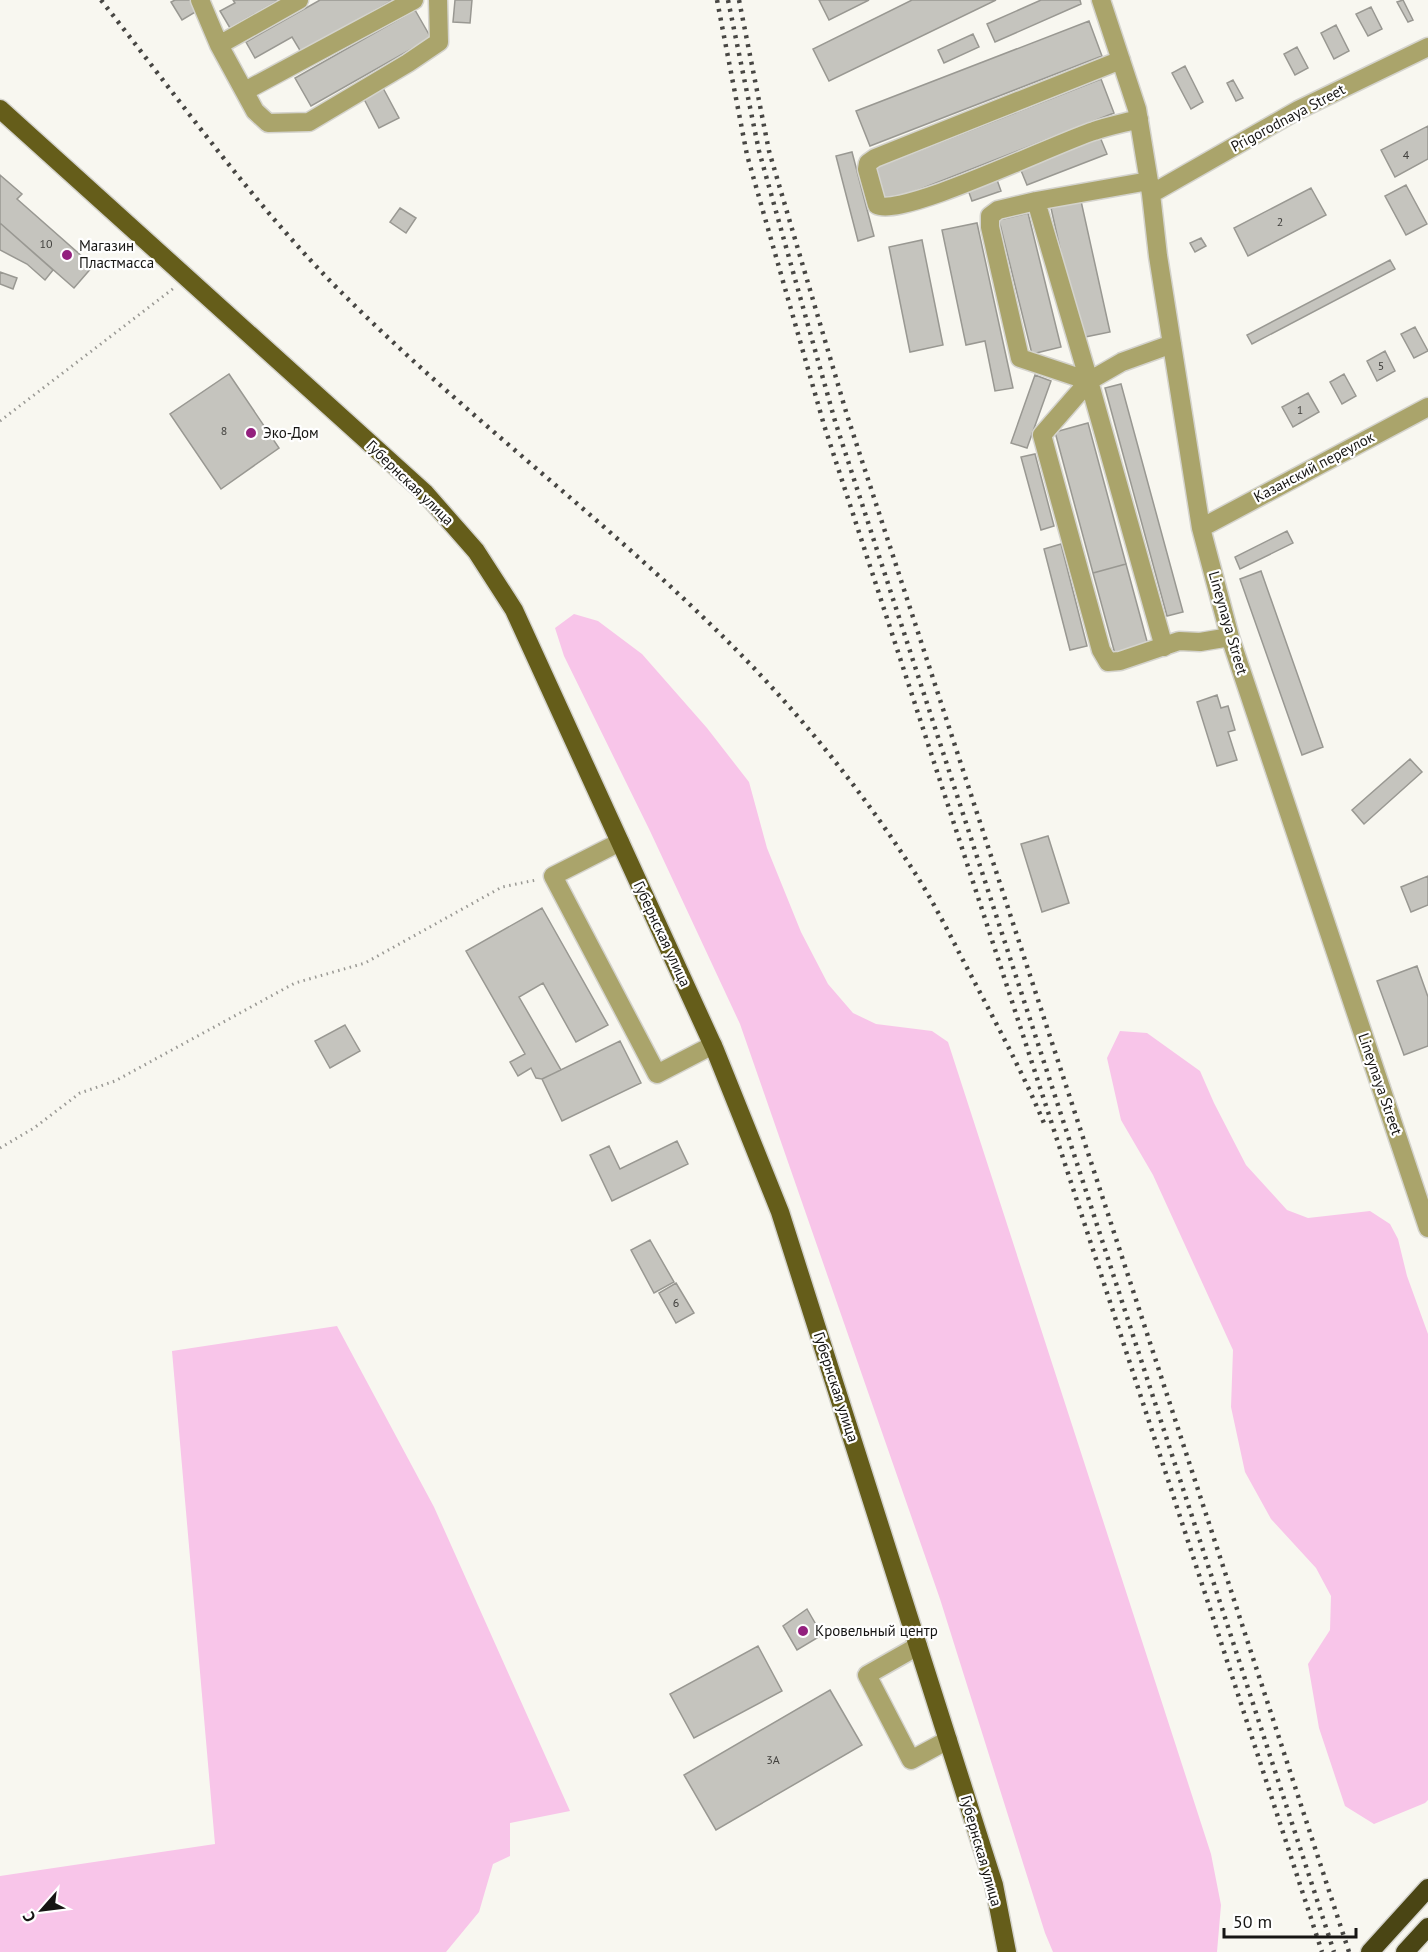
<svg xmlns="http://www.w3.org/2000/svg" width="1428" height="1952" font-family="'PT Sans',sans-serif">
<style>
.green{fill:#f8c5e9}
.building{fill:#c5c4be;stroke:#999892;stroke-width:1.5}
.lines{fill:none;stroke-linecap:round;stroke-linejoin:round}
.minor-casing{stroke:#d4d3cd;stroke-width:21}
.major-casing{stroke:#d4d3cd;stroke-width:21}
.highway-casing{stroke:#d4d3cd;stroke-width:21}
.path{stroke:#9a9994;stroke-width:3;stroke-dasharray:1.5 4.5;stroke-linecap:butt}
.minor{stroke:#aaa46b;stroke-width:18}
.major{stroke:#655d1a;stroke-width:18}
.highway{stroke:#4a4514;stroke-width:18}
.rail{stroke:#474643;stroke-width:4.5;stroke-dasharray:3 6;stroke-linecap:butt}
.poi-dot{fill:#93207e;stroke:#fff;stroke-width:2}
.labels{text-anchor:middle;stroke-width:4.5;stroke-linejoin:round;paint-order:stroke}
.number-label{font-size:12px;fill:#42413e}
.street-label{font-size:15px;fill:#161513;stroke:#fff}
.poi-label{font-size:15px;fill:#161513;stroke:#fff;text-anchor:start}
</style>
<rect width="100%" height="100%" fill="#f8f7f0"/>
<path class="green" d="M574 614 598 621 642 654 707 728 749 782 767 848 801 932 828 984 853 1013 876 1024 932 1031 948 1042 1211 1854 1221 1905 1217 1952H1053L1045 1933 940 1599 740 1024 650 831 564 656 555 628Z
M1120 1031 1147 1033 1200 1071 1214 1103 1246 1165 1287 1210 1308 1218 1370 1211 1390 1224 1398 1239 1407 1276 1428 1334V1800L1425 1803 1374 1824 1345 1806 1319 1728 1308 1664 1330 1630 1331 1596 1316 1568 1271 1519 1245 1472 1231 1407 1233 1350 1153 1175 1121 1120 1107 1058Z
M337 1326 434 1507 570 1811 510 1823V1856L493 1864 479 1912 446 1952H0V1876L215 1844 172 1351Z"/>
<path class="building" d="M175 0H190L197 11 182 20 171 2Z
M233 0H279L230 28 220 11 235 3Z
M320 0H393L301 52 292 37 255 58 246 42Z
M455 0H472L470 23 453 22Z
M819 0H869L829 20Z
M912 0H996L829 81 813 49Z
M1041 0H1080L1081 4 995 42 987 24Z
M1403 0 1413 20 1408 22 1397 2Z
M1371 7 1382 29 1368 36 1356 14Z
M415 10 431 38 311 106 295 78Z
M1089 21 1102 56 870 146 856 111Z
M1336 25 1349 51 1334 59 1321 33Z
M973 34 979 47 944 63 938 50Z
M1297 47 1308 68 1295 75 1284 54Z
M1185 66 1203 102 1191 109 1172 73Z
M1101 79 1114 113 885 203 872 169Z
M1233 80 1243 98 1236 101 1227 83Z
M383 88 399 118 379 128 364 99Z
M1428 126V159L1395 177 1381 150Z
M1100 137 1107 154 1027 185 1020 168Z
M852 152 874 236 858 241 836 156Z
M0 175 22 194 17 199 93 266 74 288 0 223Z
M996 177 1001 191 972 201 967 187Z
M1406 185 1427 224 1406 235 1385 196Z
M1311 188 1326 215 1248 256 1234 228Z
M1081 201 1110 332 1080 338 1051 208Z
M400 208 416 218 406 233 390 222Z
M1028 213 1061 347 1032 354 999 220Z
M0 223 53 270 45 280 27 264 0 250Z
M977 223 1013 388 995 391 985 341 966 345 942 230Z
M1201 238 1206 246 1195 252 1190 243Z
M922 240 943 345 910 352 889 247Z
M1390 260 1395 269 1252 344 1247 335Z
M0 272 17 278 13 289 0 284Z
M1415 327 1428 351 1414 358 1401 334Z
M1385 351 1395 371 1377 381 1367 361Z
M229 374 279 448 221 489 170 414Z
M1344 374 1356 396 1342 404 1330 382Z
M1035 375 1051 381 1027 448 1011 443Z
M1121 384 1183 612 1167 616 1105 388Z
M1308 393 1319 412 1293 427 1282 407Z
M1088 423 1126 564 1093 573 1055 432Z
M1035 454 1054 526 1041 530 1021 457Z
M1287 531 1293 543 1240 569 1235 557Z
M1061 544 1087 646 1070 650 1044 549Z
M1126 564 1148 645 1115 654 1093 573Z
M1261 571 1323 747 1302 755 1240 579Z
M1217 695 1221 708 1228 706 1235 730 1228 732 1237 760 1217 766 1197 702Z
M1410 759 1422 772 1364 824 1352 810Z
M1048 836 1069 903 1042 912 1021 844Z
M1428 876V905L1411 912 1401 887Z
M542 908 608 1025 576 1042 543 983 519 997 561 1070 542 1079 536 1078 531 1068 518 1076 510 1062 525 1054 466 951Z
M1417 966 1428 997V1046L1404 1055 1377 981Z
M345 1025 360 1051 330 1068 315 1041Z
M620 1041 641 1083 562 1121 542 1079Z
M677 1141 688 1164 612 1201 590 1155 609 1146 620 1169Z
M650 1240 674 1282 654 1293 631 1250Z
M676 1283 694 1313 676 1323 659 1293Z
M807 1609 822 1635 797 1650 783 1626Z
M758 1646 782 1691 694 1738 670 1694Z
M830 1690 862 1745 716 1830 684 1775Z"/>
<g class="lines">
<defs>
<path id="minor" d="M200 0 219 45 255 111 268 123 309 122 408 63 439 42 438 0
M1101 0 1137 109 1151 194 1158 256 1201 528 1230 637 1428 1228
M219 45 299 0
M1121 60 875 158 868 163 867 169 877 205C902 218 1058 142 1094 131 1108 126 1124 123 1139 119
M245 91 414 0
M1151 194 1298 110 1428 47
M1036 201 1089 381 1164 647
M1172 344 1122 362 1089 381 1042 435 1101 650 1108 662 1120 661 1179 641 1200 642 1230 637
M1089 381 1020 358 990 227V216L998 210 1036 201 1149 181
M1201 528 1428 407
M620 842 553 876 657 1074 713 1045
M918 1646 867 1675 911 1760 948 1740"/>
<path id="major" d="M0 109 425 493 476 551 514 610 715 1050 780 1212 994 1885 1007 1952"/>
<path id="highway" d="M1370 1952 1428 1888
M1405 1952 1428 1927"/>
</defs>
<use href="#minor" class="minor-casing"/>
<use href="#major" class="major-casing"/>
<use href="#highway" class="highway-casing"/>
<path class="path" d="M0 421 174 288
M0 1148 34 1128 80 1093 115 1081 295 983 365 963 502 887 536 880"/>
<use href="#minor" class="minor"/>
<use href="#major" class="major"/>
<use href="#highway" class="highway"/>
<path class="rail" d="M101 0C179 99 253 204 343 294 473 424 623 532 751 665 811 728 866 797 913 870 936 905 954 944 974 981 999 1029 1025 1077 1046 1128
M717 0 747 155 824 425 1322 1952
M728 0 759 151 835 421 1334 1952
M739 0 769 151 847 415 1349 1952"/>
</g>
<g class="poi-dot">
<circle cx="67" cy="255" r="6"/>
<circle cx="251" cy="433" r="6"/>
<circle cx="803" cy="1631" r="6"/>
</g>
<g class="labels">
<g class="number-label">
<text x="1406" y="159">4</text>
<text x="1280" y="226">2</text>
<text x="46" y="248">10</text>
<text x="1381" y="370">5</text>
<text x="1300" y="414">1</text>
<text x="224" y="435">8</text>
<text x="676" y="1307">6</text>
<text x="773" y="1764">3А</text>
</g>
<g class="street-label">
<text transform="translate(1288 118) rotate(-28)" y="5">Prigorodnaya Street</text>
<text transform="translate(1314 467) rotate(-28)" y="5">Казанский переулок</text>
<text transform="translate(410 483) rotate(44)" y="5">Губернская улица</text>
<text transform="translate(1228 623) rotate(74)" y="5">Lineynaya Street</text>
<text transform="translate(662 934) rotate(65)" y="5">Губернская улица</text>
<text transform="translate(1380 1084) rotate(71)" y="5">Lineynaya Street</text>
<text transform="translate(836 1387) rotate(72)" y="5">Губернская улица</text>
<text transform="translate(981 1851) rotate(74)" y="5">Губернская улица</text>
</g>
<g class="poi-label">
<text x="79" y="251">Магазин<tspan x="79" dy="17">Пластмасса</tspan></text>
<text x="263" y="438">Эко-Дом</text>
<text x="815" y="1636">Кровельный центр</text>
</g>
</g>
<g transform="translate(42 1910) rotate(242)" stroke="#ffffff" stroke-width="4.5" paint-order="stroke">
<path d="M0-4.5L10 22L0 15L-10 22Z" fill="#161513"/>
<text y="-9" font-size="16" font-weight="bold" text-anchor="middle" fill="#161513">С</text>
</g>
<path d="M1224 1928v9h132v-9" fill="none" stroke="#161513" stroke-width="3"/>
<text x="1233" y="1928" font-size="18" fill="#161513" stroke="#ffffff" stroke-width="4.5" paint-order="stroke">50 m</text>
</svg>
